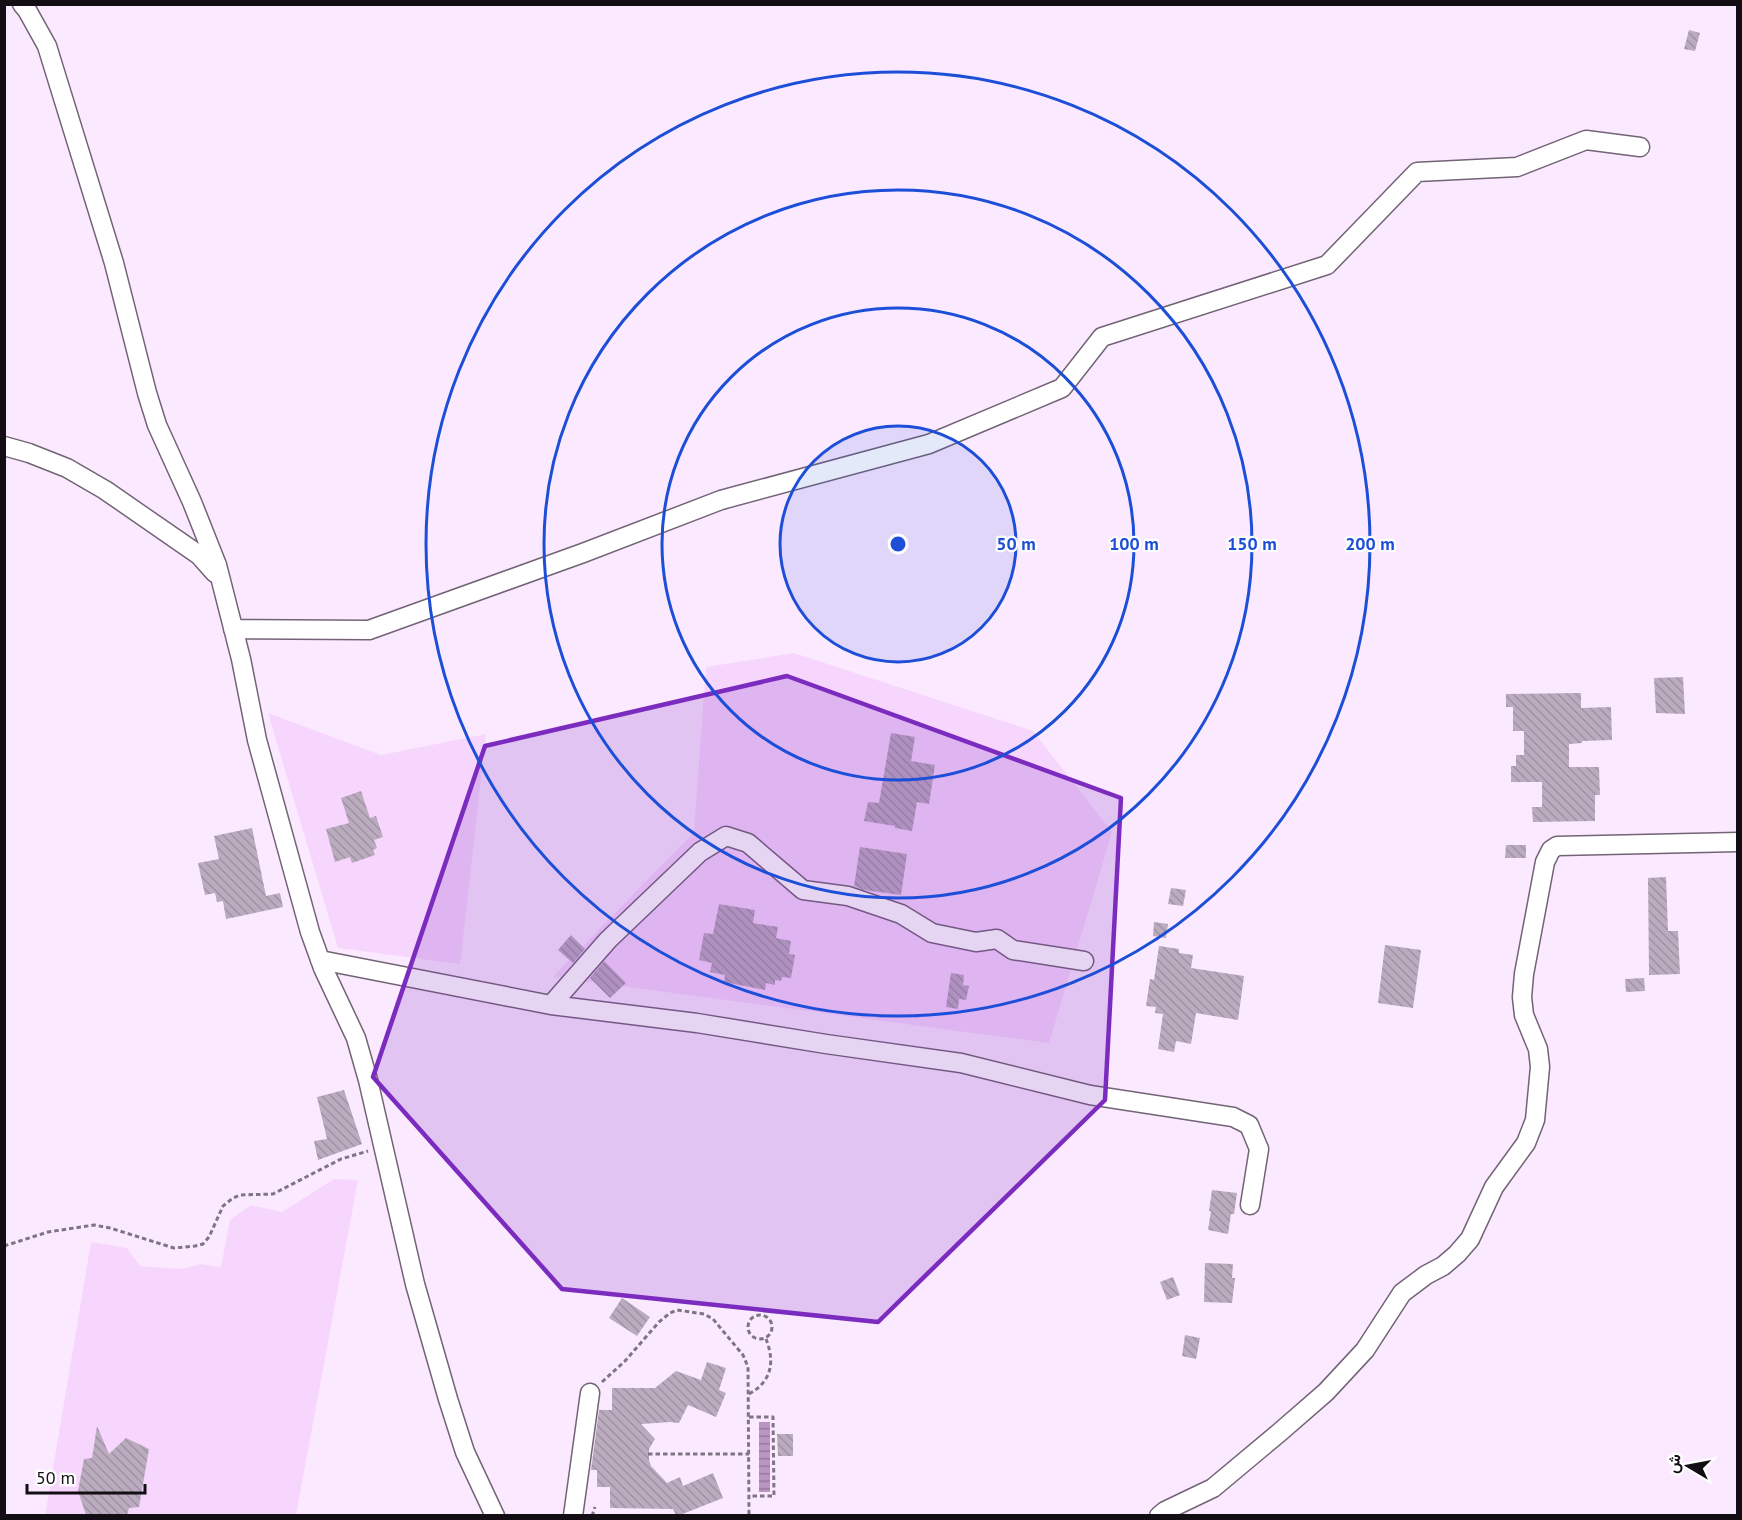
<svg xmlns="http://www.w3.org/2000/svg" width="1742" height="1520" font-family="'PT Sans',Vazirmatn,sans-serif">
<style>
.garden{fill:#f7d6fe}
.water{fill:url(#water-rules)}
.building{fill:url(#building-back-hatch)}
.lines{fill:none;stroke-linecap:round;stroke-linejoin:round}
.minor-casing{stroke:#726375;stroke-width:21}
.path{stroke:#7f7482;stroke-width:3;stroke-dasharray:4.5 3;stroke-linecap:butt}
.minor{stroke:#fff;stroke-width:18}
.marked{fill:#7b2cbf;fill-opacity:0.2;stroke:#7b2cbf;stroke-width:4.5;stroke-linejoin:round}
.ring{fill:none;stroke:#1d4ed8;stroke-width:3}
.centre{fill:#1d4ed8;stroke:#fefefe;stroke-width:3}
.ring-label{font-size:18px;text-anchor:middle;font-weight:bold;fill:#1d4ed8;stroke:#fefefe;stroke-width:4.5;stroke-linejoin:round;paint-order:stroke}
</style>
<defs>
<pattern id="water-rules" width="6" height="5" patternUnits="userSpaceOnUse" patternTransform="scale(1.5)"><rect width="6" height="5" fill="#bb94c4"/><path d="M0 2.5h6" fill="none" stroke="#97779e"/></pattern>
<pattern id="building-back-hatch" width="6" height="6" patternUnits="userSpaceOnUse" patternTransform="scale(1.5)"><rect width="6" height="6" fill="#bbabbf"/><path d="M-1 5l2 2M0 0l6 6M5-1l2 2" fill="none" stroke="#a092a3"/></pattern>
</defs>
<rect width="100%" height="100%" fill="#fbeaff"/>
<path class="garden" d="M794 653 1033 731 1112 832 1049 1043 553 977 694 832 706 667Z
M268 713 381 755 486 734 460 964 338 948Z
M334 1179 358 1180 296 1515 45 1516 91 1242 127 1248 140 1266 181 1269 201 1264 221 1267 230 1220 251 1205 282 1212Z"/>
<path class="water" d="M759 1422H770V1492H759Z"/>
<path class="building" d="M1689 30 1700 33 1695 51 1684 49Z
M1683 677 1685 714 1656 713 1654 678Z
M1581 693V708L1611 707 1612 740 1582 741V743L1569 744V767H1599L1600 795H1595V821L1533 822 1532 807H1542V782H1511V766H1516V755H1524V731H1513V707H1506V694Z
M891 733 915 737 911 761 935 765 929 804 917 802 912 831 895 828V826L864 821 868 802 879 803Z
M361 791 370 818 376 816 383 837 374 840 377 848 373 850 375 855 352 863 350 857 335 862 326 829 349 823 341 798Z
M252 828 266 896 280 893 283 907 226 919 223 901 217 902 215 893 205 895 198 863 219 859 214 836Z
M1506 845H1526V858H1505Z
M860 847 907 854 901 895 864 890 854 886Z
M1666 877 1668 931H1678L1680 974 1649 975 1648 878Z
M1171 888 1186 890 1183 906 1168 904Z
M719 904 755 910 753 923 778 927 776 938 791 941 789 954 795 955 791 978 782 977 781 981 775 980V985L766 983 765 990 724 982 725 975 710 972 712 963 699 960 704 933 713 934Z
M1154 922 1168 924 1166 938 1153 936Z
M571 935 585 949 573 963 558 950Z
M1385 945 1421 950 1413 1008 1378 1003Z
M1159 946 1179 949V953L1193 955 1191 968 1244 976 1238 1020 1196 1013 1191 1044 1176 1041 1174 1052 1158 1049 1163 1014 1155 1013 1156 1007 1146 1006 1150 979 1154 980Z
M604 961 626 983 610 998 590 978Z
M951 973 964 975 963 985 969 986 966 1000 959 999 958 1009 946 1007Z
M1644 978 1645 991 1626 992 1625 979Z
M344 1090 362 1144 318 1160 314 1141 327 1139 317 1097Z
M1212 1190 1237 1193 1234 1214H1231L1228 1234 1208 1230 1211 1211H1209Z
M1205 1263 1233 1264 1232 1278H1235L1232 1303 1204 1302Z
M1173 1277 1180 1295 1167 1300 1160 1282Z
M622 1298 650 1317 637 1336 609 1318Z
M1185 1335 1200 1338 1196 1359 1182 1356Z
M707 1362 726 1368 719 1390 726 1393 716 1417 688 1405 679 1423 670 1422 641 1424 655 1439 649 1449V1460L651 1466 667 1483 680 1477 683 1486 713 1473 723 1498 680 1515H676L673 1509 610 1508V1487H597V1470H591L599 1410H612V1388H655L676 1371 701 1380Z
M97 1426 109 1454 126 1438 149 1449 139 1507 129 1508 127 1515H86L78 1491 84 1459 92 1458Z
M777 1434H793V1456H778Z"/>
<g class="lines">
<defs>
<path id="minor" d="M22 4 27 10 47 46 114 263 147 393 157 425 192 502 217 565 241 659 257 740 310 932 323 968 356 1038 368 1080 415 1284 448 1399 465 1452 495 1516
M4 446 29 453 67 468 105 490 199 555 215 573
M233 629 369 630 583 553 721 500 929 444 1062 388 1102 337 1327 265 1417 172 1517 167 1586 140 1640 147
M320 960 551 1005 697 1023 826 1044 961 1063 1090 1095 1233 1117 1249 1125 1259 1149 1250 1205
M551 1005 608 940 700 852 726 836 748 843 803 890 848 896 901 914 932 933 976 942 997 939 1013 950 1084 961
M573 1516 590 1393
M1159 1516 1165 1511 1213 1488 1280 1432 1326 1392 1365 1350 1402 1293 1426 1275 1443 1266 1457 1254 1470 1239 1494 1187 1526 1143 1535 1120 1540 1067 1538 1049 1524 1015 1522 997 1524 974 1545 862 1551 850 1557 846 1738 842"/>
</defs>
<use href="#minor" class="minor-casing"/>
<path class="path" d="M4 1246 48 1232 94 1225 110 1228 174 1248 195 1246 203 1244 209 1237 223 1206 233 1198 240 1195 273 1194 341 1159 368 1151
M748 1327a12 12 0 1 1 24 0a12 12 0 1 1-24 0Z
M602 1382 625 1361 659 1322 670 1313 677 1310 704 1314 713 1319 743 1355 748 1367 749 1516
M749 1394C772 1381 775 1362 766 1339
M749 1417H773L774 1496H750
M648 1454H749
M592 1516 595 1507"/>
<use href="#minor" class="minor"/>
</g>
<path class="marked" d="M787 676 1121 798 1105 1100 878 1322 562 1289 373 1077 485 746Z"/>
<circle cx="898" cy="544" r="118" fill="#1d4ed8" fill-opacity=".12"/>
<g class="ring">
<circle cx="898" cy="544" r="118"/>
<circle cx="898" cy="544" r="236"/>
<circle cx="898" cy="544" r="354"/>
<circle cx="898" cy="544" r="472"/>
</g>
<circle cx="898" cy="544" r="9" class="centre"/>
<g class="ring-label">
<text x="1016" y="550">50 m</text>
<text x="1134" y="550">100 m</text>
<text x="1252" y="550">150 m</text>
<text x="1370" y="550">200 m</text>
</g>
<rect width="1742" height="1520" fill="none" stroke="#130d14" stroke-width="12"/>
<g transform="translate(1688 1466) rotate(280)" stroke="#fefefe" stroke-width="4.5" paint-order="stroke">
<path d="M0-4.5L10 22L0 15L-10 22Z" fill="#130d14"/>
<text y="-9" font-size="16" font-weight="bold" text-anchor="middle" fill="#130d14">ش</text>
</g>
<path d="M27 1484v9h118v-9" fill="none" stroke="#130d14" stroke-width="3"/>
<text x="36" y="1484" font-size="18" fill="#130d14" stroke="#fefefe" stroke-width="4.5" paint-order="stroke">50 m</text>
</svg>
